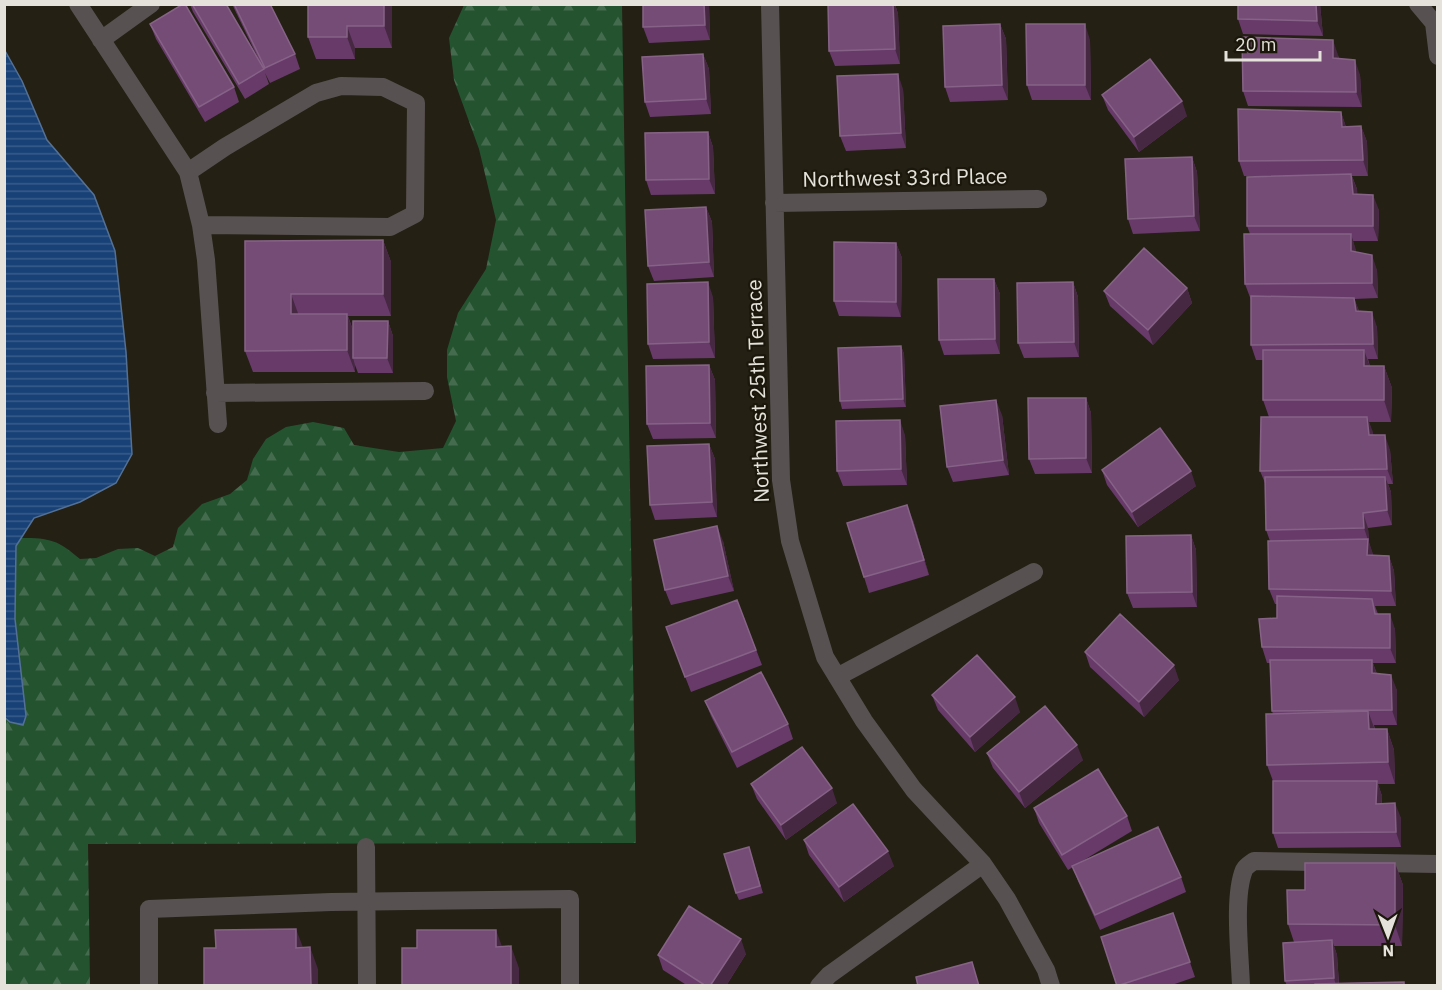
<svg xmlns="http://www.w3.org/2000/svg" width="1442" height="990" font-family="'IBM Plex Sans',sans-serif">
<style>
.forest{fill:url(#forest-firs)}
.water{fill:url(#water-rules);stroke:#547195;stroke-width:1.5}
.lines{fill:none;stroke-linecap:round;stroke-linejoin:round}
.minor{stroke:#585152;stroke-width:18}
.wall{fill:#673a6a}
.shaded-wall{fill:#472843}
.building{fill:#754c76;stroke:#866386;stroke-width:1.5}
.labels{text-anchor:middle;stroke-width:4.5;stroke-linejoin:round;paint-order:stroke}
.street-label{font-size:21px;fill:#e4e2da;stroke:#1b170b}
</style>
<defs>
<pattern id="forest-firs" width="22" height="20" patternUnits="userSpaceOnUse" patternTransform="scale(1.5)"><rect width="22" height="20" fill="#245330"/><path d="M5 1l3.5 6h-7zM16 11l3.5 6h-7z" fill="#446b4d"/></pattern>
<pattern id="water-rules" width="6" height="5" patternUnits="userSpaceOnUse" patternTransform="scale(1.5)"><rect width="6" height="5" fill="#174177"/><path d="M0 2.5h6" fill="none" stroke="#395c8a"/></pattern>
</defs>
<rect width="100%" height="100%" fill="#242014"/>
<path class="forest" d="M464 5H622L636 843 88 844 90 985H5L4 717 10 722 19 662 15 619 16 546 21 538C50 538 58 540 80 559L96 558 118 549 138 548 155 556 173 547 178 528 202 504 230 494 247 480 253 459 266 439 286 427 313 422 344 428 354 445 399 452 443 448 456 421 447 377V350L458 313 486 269 496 220 479 149 454 80 449 38Z"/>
<path class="water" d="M4 49 22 81 47 140 94 195 115 251 126 352 132 454 116 483 80 502 34 518 16 546 15 619 26 716 23 725 10 722 4 717Z"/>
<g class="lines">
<path class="minor" d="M78 4 188 172 201 225 206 260 218 424
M770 4 781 480 790 541 825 657 864 721 914 790 983 864 1007 899 1046 970 1051 986
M1418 4 1434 23 1438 56
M101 40 151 4
M188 172 225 147 316 93 341 86 383 87 416 103 415 214 390 227 201 225
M774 203 1038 199
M215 393 425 391
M837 677 1034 572
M366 847 367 986
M149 986V909L331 902 570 899V986
M819 986 829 975 983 864
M1241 986C1240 955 1233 897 1244 870 1246 866 1250 864 1254 861L1438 864"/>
</g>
<path class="wall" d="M190 4H226L261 64 232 4H270L295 54 300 69 270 83 265 73 269 84 245 99 193 12Z
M392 4V48H355V59H316L308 37Z
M643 4H709L710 40 649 43 643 27Z
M828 4H895L898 14 900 64 835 66 829 51Z
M1238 4H1320L1323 36 1243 34 1238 19Z
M150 24 234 87 239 102 205 122 156 39Z
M1000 24 1006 39 1008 100 950 102 945 87Z
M1090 40 1091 100H1032L1027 85Z
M703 54 709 69 711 114 650 117 645 102Z
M1338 55 1339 59 1360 75 1362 107 1248 106 1243 91Z
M903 89 906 148 846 151 840 136Z
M1102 95 1187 116 1139 152 1108 110Z
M1341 112 1346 127 1361 126 1367 142 1368 176H1352L1357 189V194L1379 210 1378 241H1353L1356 252 1377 270 1378 298 1354 299 1359 311 1377 327 1378 359H1368L1370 366H1384L1392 388 1391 422H1369L1373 435 1390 450 1393 484H1388L1391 492 1392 525 1368 528 1369 543 1373 555 1389 556 1394 571 1396 606H1375L1378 614 1395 629 1396 663H1373L1377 674 1397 690V725H1374L1375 729H1387L1394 750 1395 784H1378L1382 796V803L1401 818V847L1278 848 1273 833V781L1267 765 1273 714 1272 711 1270 663H1267L1262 647 1277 618V604H1275L1269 589 1270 541 1266 530 1265 483 1260 471 1269 417 1263 400V360H1256L1251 345V300L1245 284 1250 234 1247 226 1284 176H1244L1239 161Z
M708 132 713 147 715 194 651 195 646 180Z
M1192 157 1197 172 1200 231 1133 234 1128 219Z
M706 207 712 222 714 277 654 281 648 266Z
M383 240 391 262V316H348L353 330 388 321 393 336V373H358L355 365V372H253L245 351V241Z
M896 243 902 258 901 317 839 316 834 301Z
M994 279 1000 294V354L944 355 939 340Z
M1073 282 1078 297 1079 357 1024 358 1018 343Z
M1187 288 1192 303 1153 345 1110 306 1104 291Z
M713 297 715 358 653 359 648 344Z
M901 346 904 354 906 407 842 409 840 401Z
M709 365 715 380 716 438 653 439 647 424Z
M1086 398 1091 413 1092 473 1035 474 1029 459Z
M1002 415 1009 475 953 482 947 467Z
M905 435 907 485 843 486 837 471Z
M709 444 715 459 717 517 655 520 650 505Z
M1102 470 1196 486 1138 527 1107 485Z
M913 520 929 575 869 593 864 577Z
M1191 535 1196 550 1197 607 1133 608 1127 593Z
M723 541 734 591 671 605 665 590Z
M737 600 762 665 691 692 666 627Z
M1085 652 1179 680 1144 717 1090 667Z
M932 695 1020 712 975 752 938 710Z
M705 701 788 724 793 739 737 768 711 716Z
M987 753 1083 760 1025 808 993 768Z
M751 784 837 803 786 840 757 799Z
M1034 808 1127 816 1132 831 1079 863 1181 877 1186 892 1100 930 1078 881 1073 867 1068 870 1039 823Z
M804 840 894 866 844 902 809 855Z
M749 847 763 893 739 900 736 893Z
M1395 863 1403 885 1402 946H1334L1337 955 1339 983 1404 982 1405 986H1287L1285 981 1294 942 1288 924 1305 890Z
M1173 913 1195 977 1169 986H1117Z
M746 954 726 986H688L663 970 658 955Z"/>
<path class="shaded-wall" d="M384 4H392V48L384 26Z
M704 4H709L710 40 705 25Z
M893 4H895L898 14 900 64 895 49Z
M1316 4H1320L1323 36 1317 21Z
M1000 24 1006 39 1008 100 1002 85Z
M1085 24 1090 40 1091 100 1085 85Z
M347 26 355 48V59L347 37Z
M1333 40 1338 55 1339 73 1333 58Z
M703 54 709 69 711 114 706 99Z
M1355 60 1360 75 1362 107 1356 92Z
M898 74 903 89 906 148 901 133Z
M1182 101 1187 116 1139 152 1134 137Z
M1341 112 1346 127H1342Z
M1361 126 1367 142 1368 176 1363 160Z
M708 132 713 147 715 194 709 179Z
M1192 157 1197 172 1200 231 1194 216Z
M1351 174 1357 189 1359 209 1353 194Z
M1373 195 1379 210 1378 241 1373 226Z
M706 207 712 222 714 277 709 262Z
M1351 234 1356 250V266L1351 251Z
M383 240 391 262V316L383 294Z
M896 243 902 258 901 317 896 302Z
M1372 255 1377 270 1378 298 1372 283Z
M994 279 1000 294V354L995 339Z
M708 282 713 297 715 358 709 342Z
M1073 282 1078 297 1079 357 1074 342Z
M1187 288 1192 303 1153 345 1148 330Z
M291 294 299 316 291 314Z
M1354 298 1360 313 1356 311Z
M1372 312 1377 327 1378 359 1373 344Z
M347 314 355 336 353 358 355 365V372L347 350Z
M388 321 393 336V373L387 358Z
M901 346 904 354 906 407 903 399Z
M1364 350 1372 372 1364 366Z
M709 365 715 380 716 438 710 423Z
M1384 366 1392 388 1391 422 1384 400Z
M1086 398 1091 413 1092 473 1086 458Z
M996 400 1002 415 1009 475 1003 460Z
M1367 417 1373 432 1374 450 1369 435Z
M900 420 905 435 907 485 901 469Z
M1385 435 1390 450 1393 484 1387 469Z
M709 444 715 459 717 517 712 502Z
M1191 471 1196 486 1138 527 1132 512Z
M1385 477 1391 492 1392 525 1387 510Z
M907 505 913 520 929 575 924 560Z
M1363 513 1368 528 1369 543 1364 528Z
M717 526 723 541 734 591 728 576Z
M1191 535 1196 550 1197 607 1192 592Z
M1368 539 1373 554V570L1367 555Z
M1389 556 1394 571 1396 606 1391 591Z
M1390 614 1395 629 1396 663 1390 648Z
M1372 660 1377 675 1372 673Z
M1174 665 1179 680 1144 717 1139 702Z
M1391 675 1397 690V725L1392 710Z
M1015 697 1020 712 975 752 970 737Z
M1368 711 1376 733 1369 729Z
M1387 729 1394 750 1395 784 1388 762Z
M1077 745 1083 760 1025 808 1019 792Z
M1377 781 1382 796 1381 819 1376 804Z
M832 788 837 803 786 840 781 825Z
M1395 803 1401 818V847L1396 832Z
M888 851 894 866 844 902 839 887Z
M1395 863 1403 885 1402 946 1395 925Z
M296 929 304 950 296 948Z
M496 930 504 952 496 947Z
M741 939 746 954 726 986H710Z
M1332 940 1337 955 1339 986H1336L1334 978Z
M511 946 519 968V986H511Z
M310 947 318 969V986H311Z"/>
<path class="building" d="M183 4H185L234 87 199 107 150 24Z
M192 4H226L264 69 239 84Z
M234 4H270L295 54 265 68Z
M308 4H384V26H347V37H308Z
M643 4H704L705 25 643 27Z
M828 4H893L895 49 829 51Z
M1238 4H1316L1317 21 1238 19Z
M1000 24 1002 85 945 87 943 26Z
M1026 24H1085V85H1027Z
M1242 37 1333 40V58L1355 60 1356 92 1243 91Z
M703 54 706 99 645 102 642 57Z
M1150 59 1182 101 1134 137 1102 95Z
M898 74 901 133 840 136 837 76Z
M1238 109 1341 112 1342 127 1361 126 1363 160 1239 161Z
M708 132 709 179 646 180 645 133Z
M1192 157 1194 216 1128 219 1125 159Z
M1351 174 1353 194 1373 195V226H1247V177Z
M706 207 709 262 648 266 645 210Z
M1244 234H1351V251L1372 255V283L1245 284Z
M383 240V294H291V314H347V350L245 351V241Z
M834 242 896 243V302L834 301Z
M1144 248 1187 288 1148 330 1104 291Z
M938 279H994L995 339 939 340Z
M708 282 709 342 648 344 647 284Z
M1073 282 1074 342 1018 343 1017 283Z
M1251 296 1354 298 1356 311 1372 312 1373 344 1251 345Z
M353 321H388L387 358H353Z
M901 346 903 399 840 401 838 348Z
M1263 350H1364V366H1384V400H1263Z
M709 365 710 423 647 424 646 366Z
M1028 398H1086V458L1029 459Z
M996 400 1003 460 947 467 940 406Z
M1261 417H1367L1369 435H1385L1387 469 1260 471Z
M900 420 901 469 837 471 836 421Z
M1160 428 1191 471 1132 512 1102 470Z
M709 444 712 502 650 505 647 446Z
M1265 477H1385L1387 510 1363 513 1364 528 1266 530Z
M907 505 924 560 864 577 847 523Z
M717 526 728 576 665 590 654 540Z
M1191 535 1192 592 1127 593 1126 536Z
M1368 539 1367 555 1389 556 1391 591 1269 589 1268 541Z
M1277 596 1372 599 1375 614H1390V648L1262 647 1259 619 1277 618Z
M737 600 756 650 685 677 666 627Z
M1120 614 1174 665 1139 702 1085 652Z
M977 655 1015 697 970 737 932 695Z
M1270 660H1372V673L1391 675 1392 710 1272 711Z
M761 672 788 724 732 752 705 701Z
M1045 706 1077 745 1019 792 987 753Z
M1368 711 1369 729H1387L1388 762 1267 765 1266 714Z
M802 747 832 788 781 825 751 784Z
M1098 769 1127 816 1062 855 1034 808Z
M1273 781H1377L1376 804 1395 803 1396 832 1273 833Z
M853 804 888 851 839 887 804 840Z
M1158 827 1181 877 1095 915 1072 866Z
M749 847 760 886 736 893 724 854Z
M1305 863H1395V925L1288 924 1287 890H1305Z
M689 906 741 939 710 986H706L658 955Z
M1173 913 1190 962 1117 986 1101 937Z
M296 929V948L310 947 311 986H204V948H216L215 930Z
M417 930H496V947L511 946V986H402V948H417Z
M1332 940 1334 978 1285 981 1283 943Z
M972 962 979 986H918L916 977Z
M1404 982V986H1315V984Z"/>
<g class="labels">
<g class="street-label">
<text transform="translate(905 178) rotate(-1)" y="7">Northwest 33rd Place</text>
<text transform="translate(758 391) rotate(-92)" y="7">Northwest 25th Terrace</text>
</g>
</g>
<rect width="1442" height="990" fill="none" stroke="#e4e2da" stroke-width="12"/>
<g transform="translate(1388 936) rotate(179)" stroke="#1b170b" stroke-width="4.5" paint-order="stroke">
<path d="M0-4.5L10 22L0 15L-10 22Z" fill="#e4e2da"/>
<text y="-9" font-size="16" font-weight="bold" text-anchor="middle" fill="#e4e2da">N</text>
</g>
<path d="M1226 51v9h94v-9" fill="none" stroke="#e4e2da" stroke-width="3"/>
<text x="1235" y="51" font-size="18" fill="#e4e2da" stroke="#1b170b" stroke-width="4.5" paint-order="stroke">20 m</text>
</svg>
